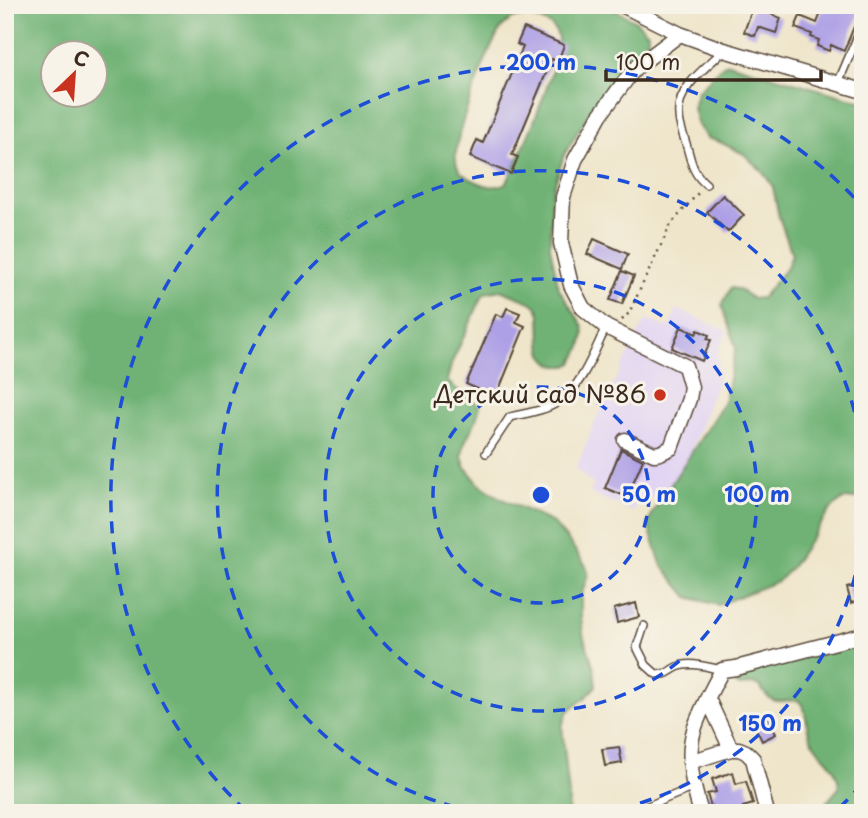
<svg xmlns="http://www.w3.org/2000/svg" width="868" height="818" font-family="'Playpen Sans',sans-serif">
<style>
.built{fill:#e2d4f3}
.forest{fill:#70b274;stroke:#566e49;stroke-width:2;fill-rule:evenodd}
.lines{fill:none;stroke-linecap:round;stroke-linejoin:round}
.stream{stroke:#69b7e3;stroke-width:4.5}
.building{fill:#aea0e6}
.lane-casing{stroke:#564638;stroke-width:10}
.street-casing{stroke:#564638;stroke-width:17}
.path{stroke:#564638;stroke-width:2.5;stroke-dasharray:2 5;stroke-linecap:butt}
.lane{stroke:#fff;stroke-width:7}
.street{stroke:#fff;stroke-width:14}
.ring{fill:none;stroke:#1d4ed8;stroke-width:3.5;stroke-dasharray:12 9}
.poi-dot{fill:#c8321e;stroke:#f7f3e8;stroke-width:2.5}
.labels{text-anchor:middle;stroke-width:6;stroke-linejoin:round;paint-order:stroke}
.poi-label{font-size:24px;fill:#3b2a1e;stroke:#f7f3e8;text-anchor:end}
.centre{fill:#1d4ed8;stroke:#f7f3e8;stroke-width:3.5}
.ring-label{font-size:21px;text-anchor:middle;font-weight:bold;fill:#1d4ed8;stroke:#f7f3e8;stroke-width:6;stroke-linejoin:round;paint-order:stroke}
</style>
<rect width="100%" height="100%" fill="#f7f3e8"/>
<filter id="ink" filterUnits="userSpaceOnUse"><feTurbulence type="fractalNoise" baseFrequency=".0143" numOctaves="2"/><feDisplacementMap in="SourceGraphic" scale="14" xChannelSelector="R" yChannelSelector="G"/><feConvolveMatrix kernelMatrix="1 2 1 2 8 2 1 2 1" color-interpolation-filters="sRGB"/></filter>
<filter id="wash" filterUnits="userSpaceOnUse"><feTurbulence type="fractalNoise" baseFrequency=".00686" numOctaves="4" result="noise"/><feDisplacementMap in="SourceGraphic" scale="28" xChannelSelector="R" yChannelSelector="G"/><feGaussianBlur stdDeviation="1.57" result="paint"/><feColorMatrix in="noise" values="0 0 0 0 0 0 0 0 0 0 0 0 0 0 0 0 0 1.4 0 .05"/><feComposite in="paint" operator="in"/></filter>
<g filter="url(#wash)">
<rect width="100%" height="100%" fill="#efe5ca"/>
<path class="built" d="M677 309 727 331 717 353 719 376 691 451V464L680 504 652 498 638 501 633 512 590 493 594 485 576 469 594 424 645 321H651L669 328Z"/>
<path class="forest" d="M5 5H606L636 21 648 33V39L646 44 630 59 592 108 564 155 552 193 550 246 559 289 583 326 584 335 581 347 573 363 567 366H557L550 363 543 354 541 344 540 314 537 307 531 302 500 290 485 293 481 299 452 362 447 380C457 394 470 393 480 407L476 420 464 444 462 456 465 467 479 484 500 498 553 523 570 543 586 566 588 575 581 596V617L583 634 594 668 596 686 585 698 568 711 562 726 569 796 568 813H5ZM526 16C537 19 553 22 557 34 565 54 519 160 507 182 497 189 488 187 477 182 469 178 460 174 457 166 449 143 486 56 498 33 505 22 512 17 526 16ZM52 52H94V94H52Z
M728 63 863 102V498L843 499 830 510 790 569 778 581 718 605 688 597 661 564 648 525 652 514 724 402 736 348 722 305 731 288 741 290 752 299 762 298 787 267 792 254 779 217 773 187 763 172 744 154 720 142 707 138 697 124 693 108 697 92 723 65Z
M863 640V813H815L827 802 839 788C837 759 818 758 810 736 805 724 808 709 798 700 778 702 770 705 760 686 758 685 752 684 750 684 741 686 736 689 732 677L743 672Z"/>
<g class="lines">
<path class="stream" d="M5 800 13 804H71L94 813"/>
</g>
<g id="blocks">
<path class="building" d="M824 5H863L844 51 831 45 829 51 817 46 819 40 811 37 812 34 795 28 800 16 817 23Z
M753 7 781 18 776 33 758 27 755 36 744 32Z
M524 28 564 45 558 61 552 59 512 155 518 157 511 174 470 157 477 140 483 143 523 47 517 44Z
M723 195 744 215 728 232 707 212Z
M594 239 628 254 622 269 587 254Z
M622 271 634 276 622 304 610 300Z
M507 308 520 313 516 322 525 326 496 397 466 384 496 314 503 317Z
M681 327 696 334 698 330 709 335 707 339 711 340 702 361 672 348Z
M621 449 643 460 627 497 605 488Z
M860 584 863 600 851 603 847 588Z
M636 603 639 617 617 623 614 609Z
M769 718 776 734 762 741 754 724Z
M619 747 622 763 605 766 602 749Z
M733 772 736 784 746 781 753 804 743 807 745 813H713L707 794 716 792 712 779Z"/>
</g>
</g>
<g filter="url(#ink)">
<use href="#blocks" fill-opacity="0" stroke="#564638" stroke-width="2"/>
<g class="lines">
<defs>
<path id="lane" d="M838 83 863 24
M706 184C693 174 691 161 687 147 684 136 679 126 679 115 676 88 707 67 724 50
M486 453 510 417C526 413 544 411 558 402 581 389 595 350 606 327
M644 626 637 647 646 665 656 674C671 674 665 673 677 667 690 661 707 667 722 670
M631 813 694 787"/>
<path id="street" d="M622 5 680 34 724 50 863 91
M625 440 654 454 660 453 671 448 689 399 691 387 685 366 606 327 583 308 571 285 561 243 563 197 575 160 600 115 631 73 639 65 680 34
M708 699 731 749
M690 762 731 749H739L746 752 753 759 767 813
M701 813C693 787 686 757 694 730 700 710 712 689 722 670L736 668 863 635"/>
</defs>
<use href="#lane" class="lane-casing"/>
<use href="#street" class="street-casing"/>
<path class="path" d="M622 320 629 313 671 224 699 192"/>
<use href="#lane" class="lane"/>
<use href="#street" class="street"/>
</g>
</g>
<g class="ring">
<circle cx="541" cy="495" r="108"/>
<circle cx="541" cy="495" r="216"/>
<path d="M863 534A324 324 0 0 1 606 812M476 812A324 324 0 1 1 863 456"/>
<path d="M862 784A432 432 0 0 1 836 811M246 811A432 432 0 1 1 862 206"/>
</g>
<circle class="poi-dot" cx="660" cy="395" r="7"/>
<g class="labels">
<g class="poi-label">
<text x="646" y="403">Детский сад №86</text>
</g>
</g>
<circle cx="541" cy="495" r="10" class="centre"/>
<g class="ring-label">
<text x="541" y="70">200 m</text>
<text x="649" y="502">50 m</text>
<text x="757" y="502">100 m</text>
<text x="770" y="731">150 m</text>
</g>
<rect width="868" height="818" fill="none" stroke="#f7f3e8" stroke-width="28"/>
<g transform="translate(74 74) rotate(25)"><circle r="33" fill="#f7f3e8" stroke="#aca397" stroke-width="2"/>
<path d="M0-5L12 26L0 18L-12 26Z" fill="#c8321e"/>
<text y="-10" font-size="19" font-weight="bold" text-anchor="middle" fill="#3b2a1e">С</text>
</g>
<path d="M606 70v10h215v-10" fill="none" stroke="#3b2a1e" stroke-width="3.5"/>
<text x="616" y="70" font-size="21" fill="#3b2a1e" stroke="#f7f3e8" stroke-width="5" paint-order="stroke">100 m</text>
</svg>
